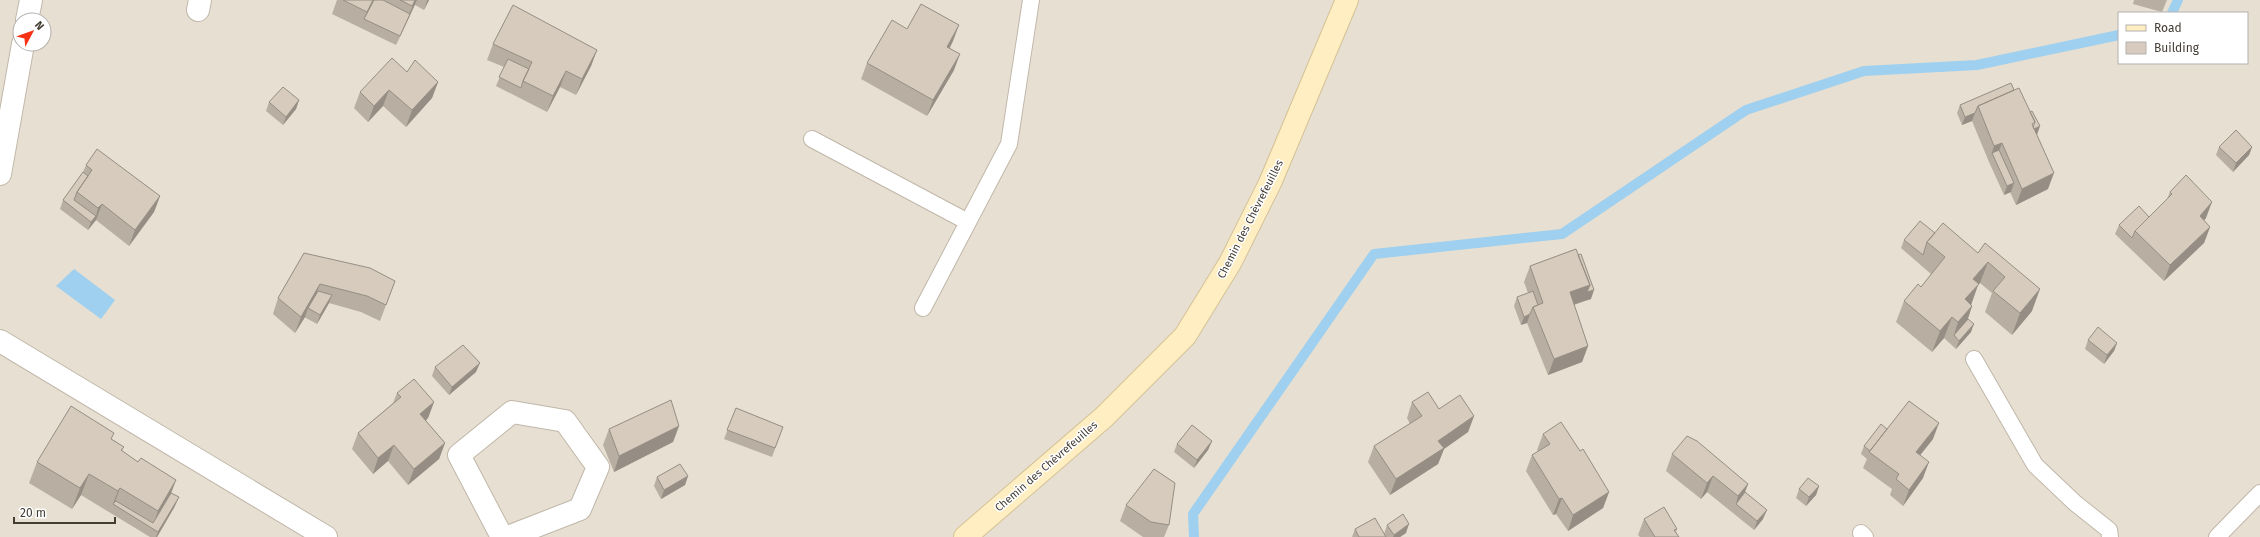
<svg xmlns="http://www.w3.org/2000/svg" width="2260" height="537" font-family="'Fira Sans',sans-serif">
<style>
.residential{fill:#e6dfd2;fill-rule:evenodd}
.water{fill:#9fd0ef}
.lines{fill:none;stroke-linecap:round;stroke-linejoin:round}
.stream{stroke:#9fd0ef;stroke-width:10}
.lane-casing{stroke:#c0b7a9;stroke-width:18}
.street-casing{stroke:#c0b7a9;stroke-width:24}
.secondary-casing{stroke:#d5c296;stroke-width:24}
.lane{stroke:#fff;stroke-width:16}
.street{stroke:#fff;stroke-width:22}
.secondary{stroke:#feeec1;stroke-width:22}
.wall{fill:#b8afa2}
.shaded-wall{fill:#968e84}
.building{fill:#d6cbbc;stroke:#968e84}
.labels{text-anchor:middle;stroke-width:3;stroke-linejoin:round;paint-order:stroke}
.street-label{font-size:11px;fill:#433d34;stroke:#fff}
</style>
<rect width="100%" height="100%" fill="#f2ede4"/>
<path class="residential" d="M0 0H2260V537H0ZM2119 13H2247V63H2119ZM20 20H44V44H20Z"/>
<path class="water" d="M74 269 115 300 101 319 56 286Z"/>
<g class="lines">
<path class="stream" d="M2172 13 2178 0
M1194 537 1193 514 1374 254 1562 234 1746 110 1864 71 1977 65 2119 35"/>
<defs>
<path id="lane" d="M812 139 968 222
M923 308 1009 144 1031 0
M1974 359 2035 465 2075 503 2109 530 2110 537
M1861 533 1865 537
M2217 537 2260 493"/>
<path id="street" d="M198 10 200 0
M27 20 31 0
M0 174 23 44
M0 341 326 537
M502 537 459 455 512 412 565 421 598 467 580 509 508 537"/>
<path id="secondary" d="M965 537 1104 417 1185 336 1230 263 1270 183 1347 0"/>
</defs>
<use href="#lane" class="lane-casing"/>
<use href="#street" class="street-casing"/>
<use href="#secondary" class="secondary-casing"/>
<use href="#lane" class="lane"/>
<use href="#street" class="street"/>
<use href="#secondary" class="secondary"/>
</g>
<path class="wall" d="M337 0H429L424 10 415 5 396 45 332 14Z
M2134 0H2167L2162 12 2133 4Z
M907 29 953 41 950 48 954 70 927 116 861 79 867 63Z
M493 44 597 50 591 66 576 95 560 87 547 112 496 86 504 67 487 60Z
M407 72 438 82 432 98 406 127 383 106 368 122 354 108 360 92Z
M2014 90 2037 135 2048 189 2016 205 2010 192 2004 195 1989 162 1972 121 1962 125 1957 113 1960 105Z
M299 100 296 109 283 125 266 111 269 102Z
M2219 147H2252L2249 155 2233 172 2216 155Z
M86 165 160 196 154 212 129 246 96 220 88 230 60 209 63 200 83 172Z
M2170 192 2206 218 2204 221 2210 227 2204 243 2164 281 2115 234 2119 225 2149 217 2167 199Z
M1935 233 1978 253 1985 243 2032 311 2012 335 1985 312 1992 293 1980 283 1978 285 1971 305 1972 306 1968 319 1971 332 1956 349 1944 338 1932 352 1896 322 1904 301 1921 287 1931 274 1901 248 1904 240Z
M1576 249 1591 299 1574 305 1588 346 1582 362 1548 375 1527 323 1521 325 1514 306 1517 297 1528 293 1524 282 1530 266Z
M304 253 395 281 380 321 361 312 329 303 317 324 304 317H305L295 333 273 314 278 298Z
M2088 340 2117 343 2114 351 2104 364 2085 349Z
M435 367 476 372 449 395 432 376Z
M397 393 434 402 428 418 426 421 445 443 439 459 408 485 388 461 373 474 352 449 358 433 393 403Z
M1412 402 1439 409 1474 416 1468 432 1444 449 1438 464 1390 495 1368 462 1374 446 1410 424 1407 418Z
M736 408 783 427 772 457 724 439Z
M679 426 673 442 614 472 603 445 609 429Z
M1887 429 1933 439 1920 455 1923 478 1903 506 1890 495 1892 489 1863 468 1867 459 1861 454 1864 446Z
M1543 434 1580 451 1609 492 1603 508 1568 531 1556 514 1553 515 1526 471 1532 455 1538 451 1537 450Z
M112 439 124 447 122 451 138 462 176 480 171 493 175 506 157 537H150L81 495 72 509 29 483 37 462Z
M1212 441 1208 450 1194 468 1174 452 1177 444Z
M1672 454 1748 484 1745 492 1763 519 1754 530 1707 492 1701 499 1666 471Z
M688 476 685 485 661 499 654 486 657 477Z
M1819 486 1816 495 1806 506 1796 498 1799 489Z
M1126 505 1169 525 1164 537H1143L1120 521Z
M1644 519 1677 529 1676 532 1679 537H1640L1638 535Z
M1387 525 1406 533 1400 537H1386L1384 534Z
M1355 529 1386 537H1352Z"/>
<path class="shaded-wall" d="M373 0H375L364 19 367 12Z
M415 0H417L396 45 400 36Z
M427 0H429L424 10 427 1Z
M959 25 953 41 941 63 947 47Z
M597 50 591 66 576 95 582 79Z
M960 54 954 70 927 116 933 100Z
M566 71 560 87 547 112 553 96Z
M438 82 432 98 406 127 412 110Z
M389 90 383 106 368 122 374 106Z
M299 100 296 109 283 125 286 117Z
M1975 113 1972 121 1962 125 1965 117Z
M2040 126 2037 135 2032 130Z
M2002 143 1996 159 1992 153 1989 162 1994 146Z
M2252 147 2249 155 2233 172 2236 163Z
M2054 173 2048 189 2016 205 2022 189Z
M2014 183 2011 192 2004 195 2007 186Z
M160 196 154 212 129 246 135 230Z
M2212 202 2206 218 2194 232 2200 216Z
M102 204 96 220 88 230 91 222 96 216 98 208Z
M2210 227 2204 243 2164 281 2170 265Z
M1988 262 1980 283 1978 285 1971 305 1957 321 1973 279Z
M320 284 314 300 308 308 305 317 295 333 301 317Z
M1590 285 1584 301 1564 308 1570 292Z
M2040 289 2032 311 2012 335 2020 313Z
M1594 290 1591 299 1584 301 1587 292Z
M332 295 329 303 317 324 320 315Z
M1972 306 1965 327 1954 335 1958 322Z
M1530 314 1527 323 1521 325 1524 317Z
M1952 317 1944 338 1932 352 1940 331Z
M1974 324 1971 332 1956 349 1959 341Z
M2117 343 2114 351 2104 364 2107 355Z
M1588 346 1582 362 1548 375 1554 359Z
M480 363 476 372 449 395 452 387Z
M434 402 428 418 414 430 420 414Z
M1474 416 1468 432 1444 449 1438 464 1390 495 1396 479 1438 441Z
M1939 423 1933 439 1910 468 1916 452Z
M679 426 673 442 614 472 619 456Z
M1212 441 1208 450 1194 468 1197 460Z
M445 443 439 459 408 485 414 469Z
M394 445 388 461 373 474 378 458Z
M1929 462 1923 478 1903 506 1909 490Z
M89 474 81 495 72 509 80 488Z
M688 476 685 485 661 499 664 490Z
M1713 476 1707 492 1701 499 1707 483Z
M176 480 168 501 152 528 158 511Z
M1748 484 1742 500 1736 504 1738 496Z
M1819 486 1816 495 1806 506 1809 497Z
M120 488 114 505 113 504 118 491Z
M1609 492 1603 508 1568 531 1573 515Z
M179 497 175 506 157 537H156L158 532Z
M1562 498 1556 514 1553 515 1559 499Z
M1767 510 1763 519 1754 530 1757 521Z
M1409 524 1406 533 1400 537H1393L1394 535Z"/>
<path class="building" d="M343 0H373L367 12Z
M374 0H383L410 14 400 36 364 19Z
M400 0H415L412 6Z
M921 4 959 25 947 47 960 54 933 100 867 63 892 20 907 29Z
M513 5 597 50 582 79 566 71 553 96 523 81 532 62 493 44Z
M392 58 407 72 415 60 438 82 412 110 389 90 374 106 360 92Z
M508 59 529 69 523 81 521 88 499 77Z
M2011 83 2014 90 1978 106 1975 113 1965 117 1960 105Z
M283 87 299 100 286 117 269 102Z
M2019 88 2035 122 2032 124 2054 173 2022 189 2002 143 1994 146 1978 106Z
M2032 111 2040 126 2034 129 2033 127 2035 122 2030 112Z
M2236 130 2252 147 2236 163 2219 147Z
M97 149 160 196 135 230 102 204 98 208 77 192 92 170 86 165Z
M1999 150 2014 183 2007 186 1992 153Z
M83 172 88 176 77 192 74 200 96 216 91 222 63 200Z
M2186 175 2212 202 2200 216 2210 227 2170 265 2135 231 2172 194 2170 192Z
M2139 206 2149 217 2135 231 2132 238 2119 225Z
M1920 221 1935 233 1927 242 1923 255 1904 240Z
M1943 223 1978 253 1985 243 2040 289 2020 313 1993 291 2005 277 1988 262 1973 279 1979 284 1965 299 1972 306 1958 322 1952 317 1940 331 1904 301 1918 284 1921 287 1945 257 1927 242Z
M1576 249 1590 285 1570 292 1588 346 1554 359 1533 307 1543 303 1530 266Z
M304 253 370 268 395 281 386 305 367 296 320 284 301 317 278 298Z
M1581 254 1594 290 1587 292 1590 285 1578 255Z
M318 291 332 295 320 315 308 308Z
M1533 291 1538 305 1533 307 1530 314 1524 317 1517 297Z
M1968 319 1974 324 1959 341 1954 335Z
M2098 327 2117 343 2107 355 2088 340Z
M463 345 480 363 452 387 435 367Z
M414 379 434 402 420 414 445 443 414 469 394 445 378 458 358 433 401 397 397 393Z
M1428 392 1439 409 1460 395 1474 416 1438 441 1444 448 1396 479 1374 446 1422 416 1412 402Z
M671 400 679 426 619 456 609 429Z
M1909 401 1939 423 1916 452 1929 462 1909 490 1896 479 1899 474 1869 452Z
M71 406 114 433 111 439 124 447 121 450 138 462 141 458 176 480 158 511 120 488 118 491 89 474 80 488 37 462Z
M736 408 783 427 775 448 727 430Z
M1561 422 1580 451 1583 449 1609 492 1573 515 1562 498 1559 499 1532 455 1550 444 1543 434Z
M1881 424 1887 429 1870 451 1864 446Z
M1192 425 1212 441 1197 460 1177 444Z
M1687 436 1697 441 1748 484 1738 496 1713 476 1707 483 1672 454Z
M680 464 688 476 664 490 657 477Z
M1154 469 1175 483 1169 525 1151 522 1126 505Z
M1808 478 1819 486 1809 497 1799 489Z
M1745 492 1767 510 1757 521 1736 504Z
M171 493 179 497 158 532 113 504 116 501 153 523Z
M1664 507 1677 529 1674 530 1679 537H1655L1644 519Z
M1403 514 1409 524 1394 535 1387 525Z
M1375 518 1386 537H1359L1355 529Z"/>
<g class="labels">
<g class="street-label">
<text transform="translate(1250 219) rotate(-63)" y="4">Chemin des Chèvrefeuilles</text>
<text transform="translate(1046 466) rotate(-41)" y="4">Chemin des Chèvrefeuilles</text>
</g>
</g>
<rect x="2118" y="12" width="130" height="52" fill="#ffffff" stroke="#b4b1ae"/>
<rect x="2126" y="25" width="20" height="6" fill="#feeec1" stroke="#b4b1ae"/>
<text x="2154" y="32" font-size="12" fill="#433d34">Road</text>
<rect x="2126" y="42" width="20" height="12" fill="#d6cbbc" stroke="#b4b1ae"/>
<text x="2154" y="52" font-size="12" fill="#433d34">Building</text>
<g transform="translate(32 32) rotate(49)"><circle r="19" fill="#ffffff" stroke="#b4b1ae"/>
<path d="M0-3L7 15L0 10L-7 15Z" fill="#f83215"/>
<text y="-6" font-size="11" font-weight="bold" text-anchor="middle" fill="#433d34">N</text>
</g>
<path d="M14 517v6h101v-6" fill="none" stroke="#433d34" stroke-width="2"/>
<text x="20" y="517" font-size="12" fill="#433d34" stroke="#ffffff" stroke-width="3" paint-order="stroke">20 m</text>
</svg>
